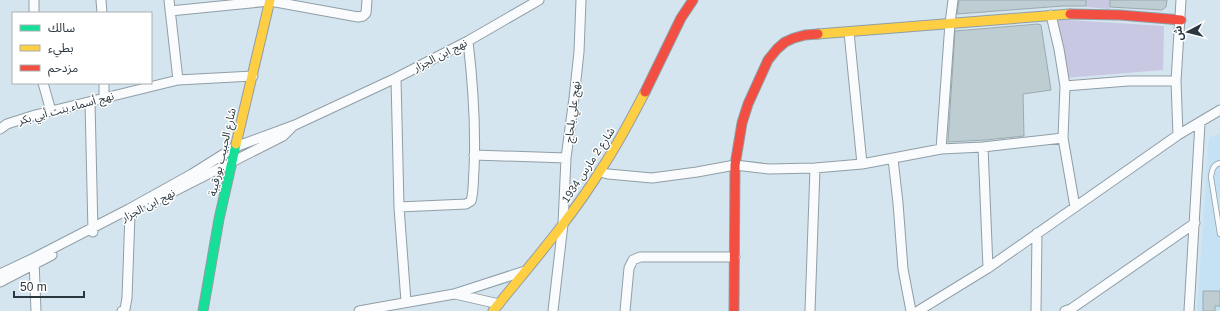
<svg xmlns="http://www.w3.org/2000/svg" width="1220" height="311" font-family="Helvetica,'Noto Sans Arabic',sans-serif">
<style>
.built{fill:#c5e2f5}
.green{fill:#c8c8e3}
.building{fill:#bdcdd2;stroke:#9aaaaf}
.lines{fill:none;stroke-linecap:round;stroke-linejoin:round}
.lane-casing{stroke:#909ea6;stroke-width:6}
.street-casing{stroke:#909ea6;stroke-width:11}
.fast-casing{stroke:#909ea6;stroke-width:11}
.slow-casing{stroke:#909ea6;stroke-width:11}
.jam-casing{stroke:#909ea6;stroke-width:11}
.lane{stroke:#f9fbfd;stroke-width:4.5}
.street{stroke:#f9fbfd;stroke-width:9}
.fast{stroke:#16e098;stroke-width:9}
.slow{stroke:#ffcf43;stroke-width:9}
.jam{stroke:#f24e42;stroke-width:9}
.labels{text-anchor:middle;stroke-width:3;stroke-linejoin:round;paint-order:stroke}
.street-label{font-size:11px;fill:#2b373f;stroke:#fff}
</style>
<rect width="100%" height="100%" fill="#d4e5f0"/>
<path class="built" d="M1220 134V311H1197L1209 137Z"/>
<path class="green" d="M1086 0H1110V9L1086 7Z
M1054 19 1164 26 1163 70 1065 78Z"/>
<path class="building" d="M959 0H1086V6H1063L957 14Z
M1110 0H1167L1166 7 1162 10 1110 7Z
M1038 24 1041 25 1051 90 1023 94 1024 136 986 140 948 142 955 31Z
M1203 291H1220V306H1215V311H1203Z"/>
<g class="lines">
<defs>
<path id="lane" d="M1220 163C1213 165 1212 170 1211 177L1220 234"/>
<path id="street" d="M34 0V13
M101 0 102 13
M169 0 178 80
M170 11 270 1 358 17 363 16 366 13 367 0
M1051 15 1059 49 1065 86 1063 138 1075 207
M849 32 862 164
M396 78 399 207 406 302
M43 83 51 111
M104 83V98
M1065 86 1128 81H1176
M90 102 93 232
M0 129 7 124 35 115 178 80 253 76
M1178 135 1176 81 1181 0
M983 147 988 268
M941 149 950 23 953 0
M474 155 566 158
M893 159 898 203 903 269 911 311
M600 172 608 174 652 178 697 172 735 165 769 169 815 168 862 164 941 149 983 147 1063 138
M149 204 283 136 292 127
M399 207 466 204 471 201C474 191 473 180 474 170 476 127 473 84 468 41
M34 260 36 311
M0 274 34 258 129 209 192 174 235 147 295 125 396 78 468 41 539 0
M0 282 52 255
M455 294 499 304
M122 311 125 309 127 298 130 214 129 209
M359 311 454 294 525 271
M553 311 563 224 566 158 574 98 579 52 581 0
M625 311 629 268 633 260 640 257H735
M810 311 815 168
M918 311 988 268 1178 135 1220 110
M1036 311 1037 233
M1065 311 1071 309 1195 223
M1189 311 1200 123"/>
<path id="fast" d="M203 311 219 219 236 144"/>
<path id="slow" d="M818 34 1070 14
M236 144 270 0
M493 311C530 265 569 221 600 171 617 146 631 119 645 92"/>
<path id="jam" d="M1070 14 1120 15 1181 20
M645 92 681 18 693 0
M734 311 735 165 742 123 748 104 768 60 777 49 785 42 794 38 805 35 818 34"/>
</defs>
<use href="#lane" class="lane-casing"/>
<use href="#street" class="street-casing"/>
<use href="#fast" class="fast-casing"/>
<use href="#slow" class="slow-casing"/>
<use href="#jam" class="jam-casing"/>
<use href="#lane" class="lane"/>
<use href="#street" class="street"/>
<use href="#fast" class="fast"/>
<use href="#slow" class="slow"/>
<use href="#jam" class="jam"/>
</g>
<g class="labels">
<g class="street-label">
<text transform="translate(440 55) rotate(-27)" y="4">نهج ابن الجزار</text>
<text transform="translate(66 108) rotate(-15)" y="4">نهج أسماء بنت أبي بكر</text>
<text transform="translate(572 112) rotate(-83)" y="4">نهج علي بلحاج</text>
<text transform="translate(222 152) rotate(-77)" y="4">شارع الحبيب بورقيبة</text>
<text transform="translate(588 165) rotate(-57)" y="4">شارع 2 مارس 1934</text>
<text transform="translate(148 205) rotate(-27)" y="4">نهج ابن الجزار</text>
</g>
</g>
<rect x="12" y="12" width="140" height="72" fill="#ffffff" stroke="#aaafb2"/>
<rect x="20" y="25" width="20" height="6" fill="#16e098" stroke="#aaafb2"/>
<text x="48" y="32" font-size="12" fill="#2b373f">سالك</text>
<rect x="20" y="45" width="20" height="6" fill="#ffcf43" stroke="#aaafb2"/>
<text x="48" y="52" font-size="12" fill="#2b373f">بطيء</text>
<rect x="20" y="65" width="20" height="6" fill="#f24e42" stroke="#aaafb2"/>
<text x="48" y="72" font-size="12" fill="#2b373f">مزدحم</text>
<g transform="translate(1188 32) rotate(263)" stroke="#ffffff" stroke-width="3" paint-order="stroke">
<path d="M0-3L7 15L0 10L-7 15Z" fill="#2b373f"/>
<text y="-6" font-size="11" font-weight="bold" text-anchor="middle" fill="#2b373f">ش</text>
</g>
<path d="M14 291v6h70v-6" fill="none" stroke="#2b373f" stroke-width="2"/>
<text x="20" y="291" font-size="12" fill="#2b373f" stroke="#ffffff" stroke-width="3" paint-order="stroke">50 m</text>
</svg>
